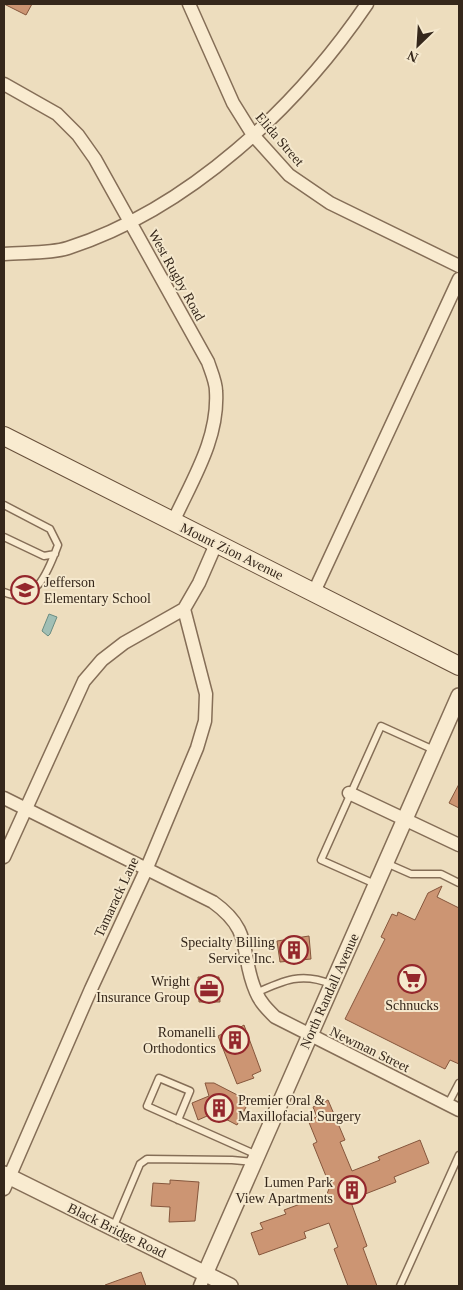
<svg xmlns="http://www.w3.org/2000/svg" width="463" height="1290" font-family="'Times New Roman',serif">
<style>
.water{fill:#a1bfb5;stroke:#698c82}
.building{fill:#cc9573;stroke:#85563c}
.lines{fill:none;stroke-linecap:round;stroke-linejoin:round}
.service-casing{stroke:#856e57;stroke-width:9}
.minor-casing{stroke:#856e57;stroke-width:15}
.tertiary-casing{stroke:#856e57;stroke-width:18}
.secondary-casing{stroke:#674f3a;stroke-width:20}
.service{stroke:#f9ebd0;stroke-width:6}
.minor{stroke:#f9ebd0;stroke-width:12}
.tertiary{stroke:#f9ebd0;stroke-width:15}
.secondary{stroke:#f9ebd0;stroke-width:18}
.labels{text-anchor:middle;stroke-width:4;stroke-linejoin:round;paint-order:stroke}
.street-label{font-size:14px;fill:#35271b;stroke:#f5e8cd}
.poi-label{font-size:14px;fill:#35271b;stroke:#f5e8cd;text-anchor:end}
</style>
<rect width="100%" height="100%" fill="#edddbe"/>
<path class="water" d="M49 614 57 617 50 634 48 636 42 631Z"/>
<path class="building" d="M4 4H32L26 15Z
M459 784V808L449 803Z
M442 886 437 897 459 908V1064L450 1060 445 1069 345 1019 385 939 381 937 392 914 397 916 398 912 415 920 428 893Z
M309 936 311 959 280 962 277 941Z
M198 977H219L220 1002H199Z
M244 1025 261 1071 252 1075 254 1078 237 1084 218 1036 238 1026 239 1028Z
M205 1083H214L249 1101 237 1125 214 1113 198 1120 192 1103 209 1096Z
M328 1100 345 1140 340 1142 352 1171 380 1160 378 1157 420 1140 429 1163 394 1177 396 1182 355 1198 352 1205 367 1246 363 1248 377 1286H348L334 1249 338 1247 329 1223 304 1232 306 1238 259 1255 251 1233 263 1229 260 1223 286 1214 284 1210 327 1194 330 1186 313 1144 317 1142 308 1120 317 1117 313 1107Z
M170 1180 199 1182 195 1221 169 1222 170 1207 151 1206 153 1183 170 1184Z
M141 1272 146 1286H105V1285Z"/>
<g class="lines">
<defs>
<path id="service" d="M4 505 50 529 58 545C49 569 36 607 4 592
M4 537 44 556 55 554
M386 863 411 874H441L459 883
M375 884 321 860 381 726 434 750
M256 993C284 980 302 972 331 984
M448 1104 459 1083
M178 1120 190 1091 159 1078 147 1106 257 1155
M113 1228 140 1164 147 1159 232 1160 254 1162
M400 1286 459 1155"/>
<path id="minor" d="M189 4 233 103 253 135 289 175 330 203 459 266
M4 84 57 114 78 135 95 159 208 362C211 371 216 382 216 391 219 439 192 480 173 522
M4 254C24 252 49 254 68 248 189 209 297 107 367 4
M314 592 459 279
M349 793 459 845
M4 798 213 902C255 932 239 954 256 992 260 1002 267 1009 275 1017L459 1110
M4 857 84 681 102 660 124 643 184 609 199 583 216 544
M4 1189 91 989 146 870 197 748 205 721 206 694 184 609
M200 1286 205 1274"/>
<path id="tertiary" d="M4 1174 230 1286
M205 1274 459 696"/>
<path id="secondary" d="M4 436 459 666"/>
</defs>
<use href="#service" class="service-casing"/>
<use href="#minor" class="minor-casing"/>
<use href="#tertiary" class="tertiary-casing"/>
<use href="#secondary" class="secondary-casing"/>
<use href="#service" class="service"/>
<use href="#minor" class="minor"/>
<use href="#tertiary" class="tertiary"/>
<use href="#secondary" class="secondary"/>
</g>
<defs>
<symbol id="school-ring" viewBox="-11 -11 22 22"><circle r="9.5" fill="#f5e8cd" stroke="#94272c" stroke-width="1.5"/><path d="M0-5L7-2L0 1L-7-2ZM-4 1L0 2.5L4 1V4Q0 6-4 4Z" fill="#94272c"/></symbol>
<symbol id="building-ring" viewBox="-11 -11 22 22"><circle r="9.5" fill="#f5e8cd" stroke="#94272c" stroke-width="1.5"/><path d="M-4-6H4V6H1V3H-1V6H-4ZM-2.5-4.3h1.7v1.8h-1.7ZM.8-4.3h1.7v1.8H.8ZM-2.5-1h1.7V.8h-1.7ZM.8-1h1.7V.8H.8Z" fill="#94272c"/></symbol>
<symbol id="supermarket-ring" viewBox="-11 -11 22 22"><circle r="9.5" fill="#f5e8cd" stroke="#94272c" stroke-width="1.5"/><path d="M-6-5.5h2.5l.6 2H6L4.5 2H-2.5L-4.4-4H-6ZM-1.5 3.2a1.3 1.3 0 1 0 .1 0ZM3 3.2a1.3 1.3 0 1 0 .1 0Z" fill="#94272c"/></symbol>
<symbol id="office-ring" viewBox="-11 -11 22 22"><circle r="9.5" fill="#f5e8cd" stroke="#94272c" stroke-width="1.5"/><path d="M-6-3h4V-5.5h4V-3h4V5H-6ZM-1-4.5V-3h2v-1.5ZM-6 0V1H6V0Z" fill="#94272c"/></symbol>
</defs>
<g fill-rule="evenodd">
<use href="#school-ring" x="9" y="574" width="32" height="32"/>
<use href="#building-ring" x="278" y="934" width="32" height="32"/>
<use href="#supermarket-ring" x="396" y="963" width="32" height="32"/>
<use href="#office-ring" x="193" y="973" width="32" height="32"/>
<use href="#building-ring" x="219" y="1024" width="32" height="32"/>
<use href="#building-ring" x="203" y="1092" width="32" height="32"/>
<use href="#building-ring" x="336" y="1174" width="32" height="32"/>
</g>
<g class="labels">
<g class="street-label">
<text transform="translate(280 139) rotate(49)" y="5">Elida Street</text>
<text transform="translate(177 275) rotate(61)" y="5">West Rugby Road</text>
<text transform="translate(232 551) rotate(26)" y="5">Mount Zion Avenue</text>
<text transform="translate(116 897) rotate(-65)" y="5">Tamarack Lane</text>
<text transform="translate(329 991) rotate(-66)" y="5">North Randall Avenue</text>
<text transform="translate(370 1049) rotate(26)" y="5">Newman Street</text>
<text transform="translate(117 1230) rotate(26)" y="5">Black Bridge Road</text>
</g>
<g class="poi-label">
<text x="44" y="587" text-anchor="start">Jefferson<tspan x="44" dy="16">Elementary School</tspan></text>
<text x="275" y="947">Specialty Billing<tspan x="275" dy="16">Service Inc.</tspan></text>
<text x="190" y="986">Wright<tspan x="190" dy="16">Insurance Group</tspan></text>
<text x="412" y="1010" text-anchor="middle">Schnucks</text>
<text x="216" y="1037">Romanelli<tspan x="216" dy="16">Orthodontics</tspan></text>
<text x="238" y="1105" text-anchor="start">Premier Oral &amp;<tspan x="238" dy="16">Maxillofacial Surgery</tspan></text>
<text x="333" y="1187">Lumen Park<tspan x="333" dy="16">View Apartments</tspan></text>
</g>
</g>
<rect width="463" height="1290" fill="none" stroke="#35271b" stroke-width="10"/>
<g transform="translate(418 45) rotate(205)" stroke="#f5e8cd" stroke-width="4" paint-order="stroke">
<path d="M0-4L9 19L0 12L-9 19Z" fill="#35271b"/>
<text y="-8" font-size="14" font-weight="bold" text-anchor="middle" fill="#35271b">N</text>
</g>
</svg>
